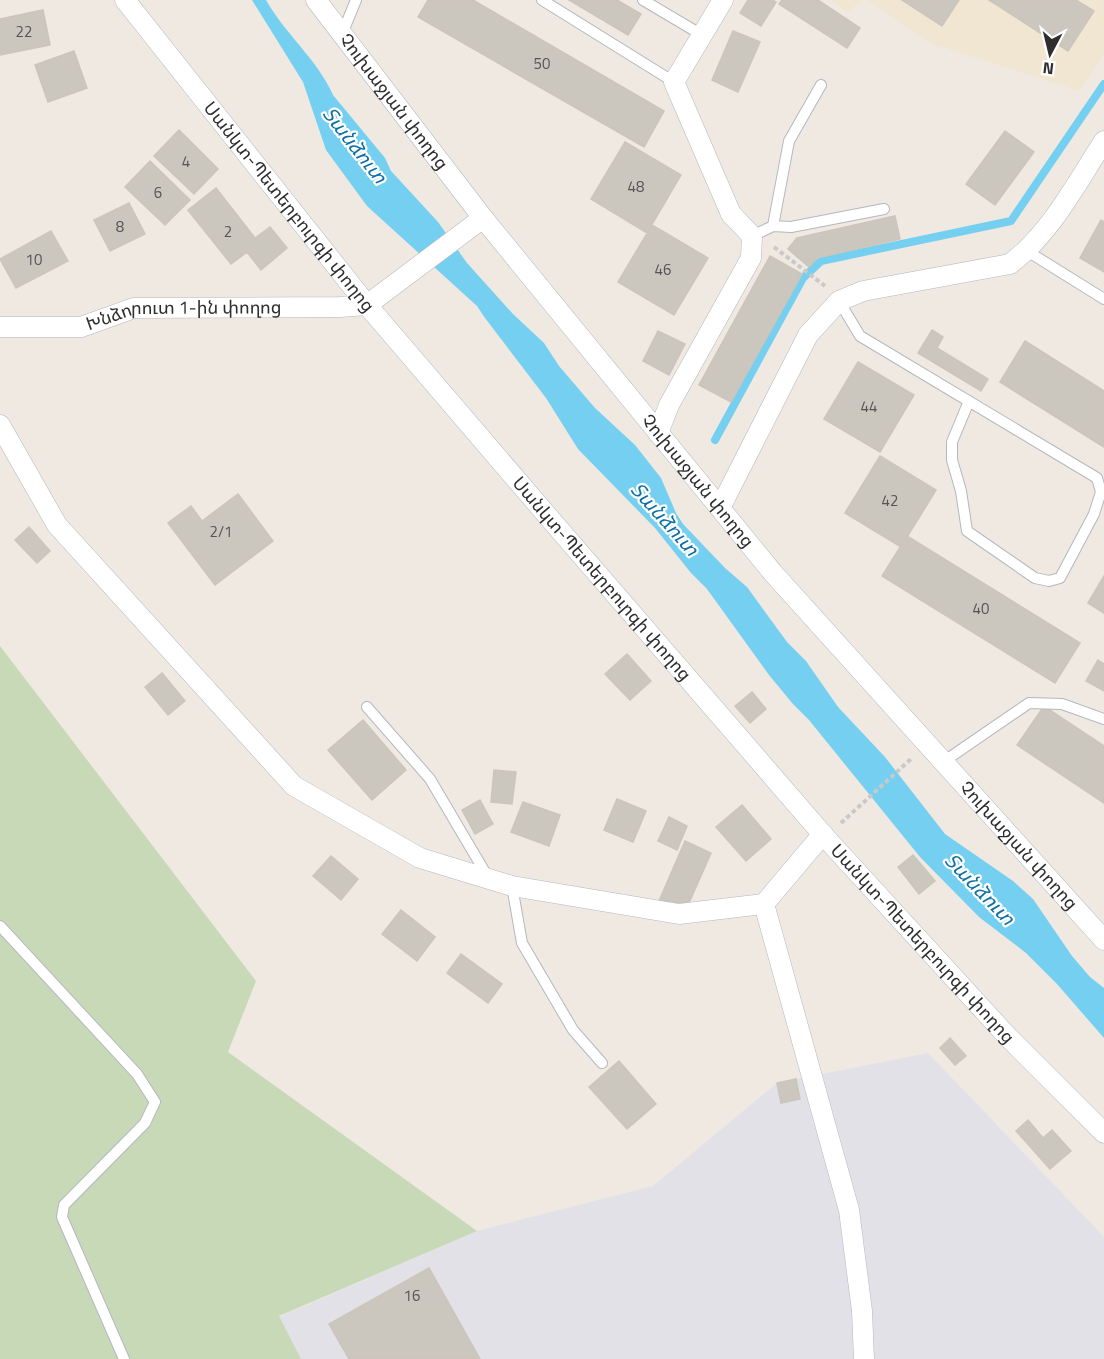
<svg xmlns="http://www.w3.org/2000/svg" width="1104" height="1359" font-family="'Titillium Web','Noto Sans Armenian',sans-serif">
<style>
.industrial{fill:#e3e1e8}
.education{fill:#f0e6d1}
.cemetery{fill:#c8d9b8}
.water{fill:#75cff0}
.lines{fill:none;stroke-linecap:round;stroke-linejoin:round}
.stream{stroke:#75cff0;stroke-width:8}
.building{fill:#cbc7bf;stroke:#cbc5ba;stroke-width:1.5}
.service-casing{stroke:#b4b7c1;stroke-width:12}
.minor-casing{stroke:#b4b7c1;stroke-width:21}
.path{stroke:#c9c9c9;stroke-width:4;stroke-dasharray:4.5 3;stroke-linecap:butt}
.service{stroke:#fff;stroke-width:10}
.minor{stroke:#fff;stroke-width:20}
.labels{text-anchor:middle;stroke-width:4.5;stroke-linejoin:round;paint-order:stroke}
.number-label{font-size:15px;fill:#555452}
.street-label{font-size:18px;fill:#2e2e2e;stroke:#fff}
.water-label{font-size:20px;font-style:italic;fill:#0d6fa3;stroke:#fff}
</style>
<rect width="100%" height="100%" fill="#efe9e1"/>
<path class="industrial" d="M928 1053 1104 1237V1359H301L279 1317 477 1231 653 1186 777 1083Z"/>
<path class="education" d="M830 0H863L847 12Z
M867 0H1104V54L1080 91 930 43Z"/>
<path class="cemetery" d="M0 646 256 981 228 1052 477 1231 279 1316 301 1359H0Z"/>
<path class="water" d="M252 0H266C285 34 317 59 333 95L385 158 391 171 438 222 467 263 513 314 544 343 559 366 595 408 635 445 661 478 676 513 683 524 725 568 747 587 787 642 806 661 838 707 885 757 945 834 1013 881 1033 899 1072 956 1090 977 1104 988V1038L1057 984 1026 953 979 917 920 857 809 720 793 704 769 675 707 589 691 573 655 528 578 449 546 398 485 318 477 306 367 206 326 150 303 82Z"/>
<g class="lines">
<path class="stream" d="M715 440 803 278 821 261 1011 221 1104 84"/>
</g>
<path class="building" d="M428 0H473L664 111 644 147 418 17Z
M569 0H617L641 14 628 35Z
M748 0H772L776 2 761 26 740 13Z
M782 0H818L860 28 847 48 779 4Z
M902 0H959L942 26Z
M989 0H1076L1094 11 1068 51Z
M43 10 50 45 0 55V19Z
M733 31 760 42 738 92 712 80Z
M74 51 87 88 48 102 35 65Z
M179 130 218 169 194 194 154 156Z
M1005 131 1034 152 995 205 966 184Z
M625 142 681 175 647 233 591 199Z
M150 161 190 200 165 225 125 187Z
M216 188 255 238 270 227 287 248 261 270 247 252 231 264 188 210Z
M129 203 145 234 110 251 94 220Z
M895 216 900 239 817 258 809 267 788 249 797 238Z
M1101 220 1104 222V272L1080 258Z
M652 225 708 258 674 315 618 282Z
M51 231 68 261 16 288 0 259Z
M770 256 802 274 731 402 699 385Z
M932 330 943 337 937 348 988 379 981 391 918 353Z
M658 331 685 344 669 375 643 361Z
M1025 341 1104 391V447L1000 382Z
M858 362 914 395 880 452 824 419Z
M880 456 936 490 901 547 845 513Z
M238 494 273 541 215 585 168 523 191 506 202 521Z
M29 527 50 551 37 563 15 540Z
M907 536 1080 643 1055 683 882 576Z
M1104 576V613L1088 603Z
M627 654 651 681 630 700 605 674Z
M1098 660 1104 664V691L1086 681Z
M162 673 185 701 168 715 145 687Z
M752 692 766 709 750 723 735 706Z
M1044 706 1104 746V803L1017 745Z
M363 720 406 770 372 800 328 750Z
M494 770 516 772 512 804 491 802Z
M617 799 646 811 633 842 604 830Z
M480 800 493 824 475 834 462 810Z
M523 802 560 815 549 846 511 832Z
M742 805 771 839 746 861 716 827Z
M669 817 687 826 677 850 658 841Z
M685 841 711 853 689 903 659 901Z
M913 855 935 881 919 894 898 867Z
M331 856 358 879 341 900 313 876Z
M401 910 435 937 417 961 382 934Z
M461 954 502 984 488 1003 447 973Z
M950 1038 966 1056 955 1065 940 1048Z
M619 1061 656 1104 627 1129 589 1087Z
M796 1079 800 1099 781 1103 777 1083Z
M1028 1120 1043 1138 1052 1130 1071 1151 1050 1169 1016 1131Z
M429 1268 480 1359H349L329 1324Z"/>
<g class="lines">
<defs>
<path id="service" d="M542 0 674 82
M643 0 702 35
M342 34 356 0
M773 226 789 141 821 85
M752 236 773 226 791 227 884 209
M1027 251 1104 299
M839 301 860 336 1097 478 1101 492 1094 514 1060 578 1049 581 1035 578 967 531 961 491 952 460V442L969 401
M367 707 430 779 489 879
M943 762 1029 703 1062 704 1104 719
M512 886 522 943 573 1030 602 1063
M0 926 137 1074 155 1102 145 1123 64 1205 62 1217 124 1359"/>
<g id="minor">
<path id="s1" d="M125 0 367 305 545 513 825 837 1008 1037 1104 1133"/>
<path id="s2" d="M316 0 483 218 773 573 1104 940"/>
<path id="s3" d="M0 327H81L134 308 340 307 367 305 483 218"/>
<path d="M0 425 57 525 294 786 420 858 512 886 679 914 764 904 823 834"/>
<path d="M658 433 669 405 751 258 752 236 731 214 674 82 723 0"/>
<path d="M720 508 808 335 839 301 863 291 1010 264C1051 233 1076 184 1104 141"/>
<path d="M764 904 849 1210 862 1311 864 1359"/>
</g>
</defs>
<use href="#service" class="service-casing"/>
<use href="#minor" class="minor-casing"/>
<path class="path" d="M774 247 825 286
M841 823 911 759"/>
<use href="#service" class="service"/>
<use href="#minor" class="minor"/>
</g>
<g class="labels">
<g class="number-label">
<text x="24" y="37">22</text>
<text x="542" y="69">50</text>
<text x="186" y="167">4</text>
<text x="636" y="192">48</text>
<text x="158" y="198">6</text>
<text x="120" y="232">8</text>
<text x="228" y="237">2</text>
<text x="34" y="265">10</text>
<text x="663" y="275">46</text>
<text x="869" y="412">44</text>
<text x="890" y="506">42</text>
<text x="221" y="537">2/1</text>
<text x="981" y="614">40</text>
<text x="412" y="1301">16</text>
</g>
<g class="street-label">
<text dy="6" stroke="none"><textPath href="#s2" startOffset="128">Չուխաջյան փողոց</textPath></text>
<text dy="6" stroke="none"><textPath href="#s1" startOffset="264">Սանկտ-Պետերբուրգի փողոց</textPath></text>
<text dy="6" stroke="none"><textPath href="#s3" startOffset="186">Խնձորուտ 1-ին փողոց</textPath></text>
<text dy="6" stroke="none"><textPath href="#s2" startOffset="614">Չուխաջյան փողոց</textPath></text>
<text dy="6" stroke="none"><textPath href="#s1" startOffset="750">Սանկտ-Պետերբուրգի փողոց</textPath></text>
<text dy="6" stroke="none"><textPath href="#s2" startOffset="1100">Չուխաջյան փողոց</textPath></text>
<text dy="6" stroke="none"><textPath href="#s1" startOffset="1236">Սանկտ-Պետերբուրգի փողոց</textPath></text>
</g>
<g class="water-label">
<text transform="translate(355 145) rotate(52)" y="7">Տանձուտ</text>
<text transform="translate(665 519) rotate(48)" y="7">Տանձուտ</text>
<text transform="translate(980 889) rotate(46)" y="7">Տանձուտ</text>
</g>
</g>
<g transform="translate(1050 54) rotate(187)" stroke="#ffffff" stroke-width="4.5" paint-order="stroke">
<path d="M0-4.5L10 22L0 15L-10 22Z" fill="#2e2e2e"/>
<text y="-9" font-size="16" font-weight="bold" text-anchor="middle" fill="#2e2e2e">N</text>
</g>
</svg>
